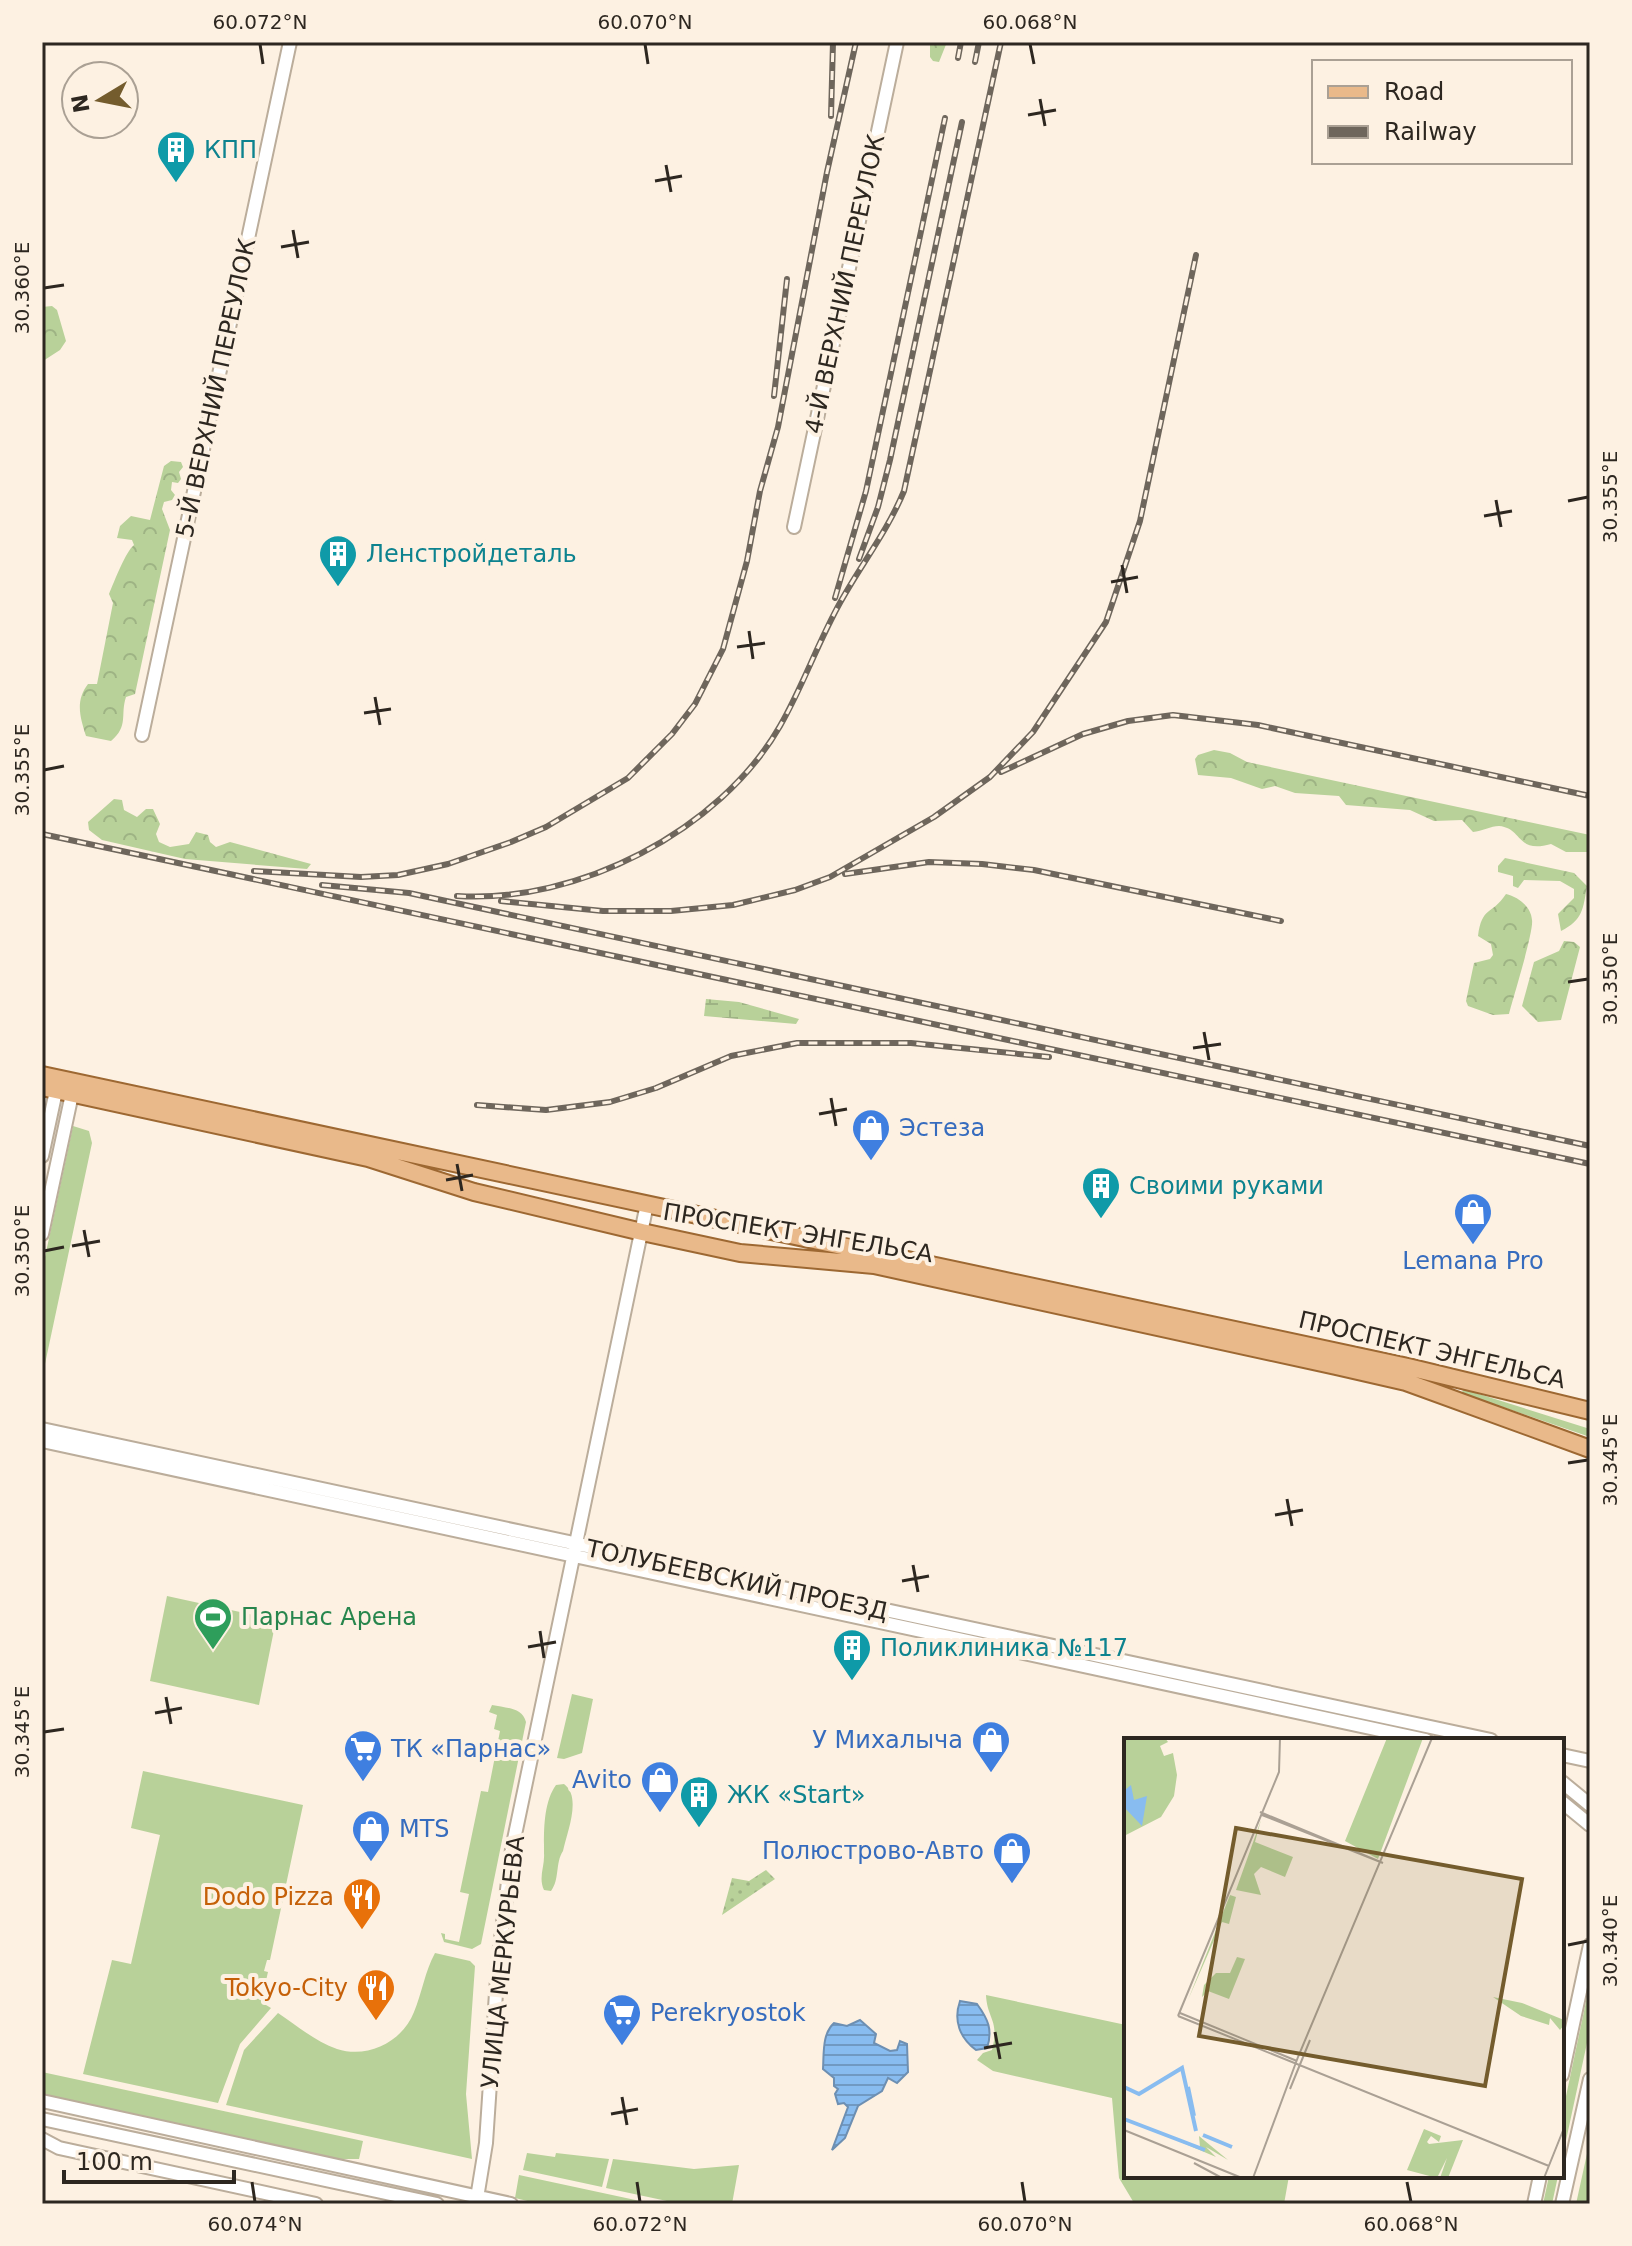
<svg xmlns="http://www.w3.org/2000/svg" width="1632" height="2246" font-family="'DejaVu Sans',sans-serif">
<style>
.grass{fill:#b8d199}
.forest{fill:url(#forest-crowns)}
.wetland{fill:url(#wetland-marsh)}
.park{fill:url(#park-dots)}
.water{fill:url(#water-rules);stroke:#6d8fb2;stroke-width:2}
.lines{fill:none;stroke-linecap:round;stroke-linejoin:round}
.minor-casing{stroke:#bbad9b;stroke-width:16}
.major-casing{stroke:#9d6832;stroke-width:20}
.minor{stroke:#fff;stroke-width:12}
.major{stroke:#e9b98a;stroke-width:16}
.rail-casing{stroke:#6e665c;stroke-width:6}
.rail{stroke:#fdf1e2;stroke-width:3;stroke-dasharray:9;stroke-linecap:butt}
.ticks{fill:none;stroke:#2d2720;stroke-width:3}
.labels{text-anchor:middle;stroke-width:8;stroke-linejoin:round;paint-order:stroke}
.culture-label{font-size:24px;fill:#0d838f;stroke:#fdf1e2;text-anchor:start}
.street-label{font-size:24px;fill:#2d2720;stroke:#fdf1e2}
.shop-label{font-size:24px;fill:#366cbe;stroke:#fdf1e2;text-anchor:start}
.leisure-label{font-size:24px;fill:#27864d;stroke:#fdf1e2;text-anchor:start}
.food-label{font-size:24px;fill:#c56008;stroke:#fdf1e2;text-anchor:end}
.inset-river{fill:none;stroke:#88bcf0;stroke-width:4}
.inset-road{fill:none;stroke:#aaa094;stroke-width:2}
.view{fill:#745c2d;fill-opacity:0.15;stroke:#745c2d;stroke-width:4}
.inset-edge{fill:none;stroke:#2d2720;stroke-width:4}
.neatline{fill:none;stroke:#2d2720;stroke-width:3}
.ticks-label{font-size:20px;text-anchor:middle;fill:#2d2720}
</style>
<defs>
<pattern id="forest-crowns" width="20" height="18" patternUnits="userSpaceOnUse" patternTransform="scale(2)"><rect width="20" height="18" fill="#b8d199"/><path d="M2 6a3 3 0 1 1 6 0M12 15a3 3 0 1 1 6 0" fill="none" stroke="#9eb384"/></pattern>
<pattern id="wetland-marsh" width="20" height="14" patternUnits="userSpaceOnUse" patternTransform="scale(2)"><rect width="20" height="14" fill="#b8d199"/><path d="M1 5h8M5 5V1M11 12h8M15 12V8" fill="none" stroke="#9eb384"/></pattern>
<pattern id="park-dots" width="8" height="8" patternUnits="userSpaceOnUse" patternTransform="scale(2)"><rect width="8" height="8" fill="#b8d199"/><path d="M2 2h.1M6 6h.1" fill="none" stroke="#9eb384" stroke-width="1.8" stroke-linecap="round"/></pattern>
<pattern id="water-rules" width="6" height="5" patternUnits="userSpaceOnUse" patternTransform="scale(2)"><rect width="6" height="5" fill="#88bcf0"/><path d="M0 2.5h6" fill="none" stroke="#7099c2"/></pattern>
</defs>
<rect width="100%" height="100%" fill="#fdf1e2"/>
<path class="grass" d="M73 1126 89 1131 92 1143 42 1378V1271Z
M1463 1389 1590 1429V1437L1462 1393Z
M167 1596 276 1620 259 1705 150 1681Z
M572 1694 593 1699 582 1753 564 1759 557 1758Z
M492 1705C505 1708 522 1707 526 1722L481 1944 472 1949 444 1942 441 1933 445 1934V1939L459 1942 469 1894 460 1892 481 1791 488 1792 500 1731 494 1729 497 1715 489 1712Z
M143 1771 303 1805 270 1960H267L264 1971 268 1972 261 2002 271 2008 240 2044 218 2103 83 2074 112 1960 131 1964 160 1835 131 1828Z
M564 1784C582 1797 567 1832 563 1851 555 1863 560 1879 551 1891L544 1890C538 1877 545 1867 544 1853 544 1832 543 1803 556 1785Z
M435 1953 470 1961 475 1966 466 2094 472 2159 226 2105 244 2050 278 2013C296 2025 316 2042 337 2049 368 2059 402 2042 414 2012 422 1993 425 1971 435 1953Z
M1590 1983V2029L1562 2159V2115Z
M986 1995 1126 2025V2176H1289L1284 2204 1134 2203 1119 2178 1112 2098 993 2071 977 2060 983 2053 992 2050C1000 2020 987 2019 986 1995Z
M42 2072 363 2141 359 2159H333L67 2102 42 2094Z
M1590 2140V2204H1576Z
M527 2153 555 2157 556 2153 609 2159 602 2187 523 2170Z
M613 2159 694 2169 739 2165 732 2204H681L606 2188Z
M519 2175 654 2204H540L515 2198Z
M1549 2176H1558L1552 2204H1543Z"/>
<path class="forest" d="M930 42H947L939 62 933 61 930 57Z
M52 306 57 310 66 341 60 350 43 361 42 307Z
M171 461 181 462 183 467 179 472 181 479 178 483 172 482 171 490 175 495 172 500 164 502 162 509 170 530 135 694 126 697C120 715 129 726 111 741L86 736C80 717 75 701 88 684H97L113 603 109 594C114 582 126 551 134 545L132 540 117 538 120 526 131 516 150 520 164 466Z
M1214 750 1230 753 1247 762 1590 835V852H1566L1551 844C1516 854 1523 828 1499 826 1491 826 1482 831 1473 832L1462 820 1434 821 1410 810 1346 805 1339 796 1295 793 1275 786 1262 789 1231 778 1198 775 1195 759 1198 755Z
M114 799 122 800 124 810 137 817 146 809H153L160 824 156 834 159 842 170 847 189 844 196 832 208 835 210 842 216 847 230 842 311 864 307 869 185 859 102 840 89 830 88 822Z
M1505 858 1574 873 1587 886C1583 909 1583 920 1561 931L1558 914 1574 898V889L1560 881 1524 880 1518 888 1513 886V876L1498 872V866Z
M1506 894C1518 897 1531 906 1532 920 1534 931 1513 998 1509 1014L1493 1015 1468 1006 1466 1001 1474 963 1490 959 1493 955 1491 944 1478 936C1482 906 1491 916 1506 894Z
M1564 941 1574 942 1580 947 1561 1020 1538 1022 1522 1006 1534 962 1559 951Z"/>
<path class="wetland" d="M706 999 739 1002 799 1019 796 1024 704 1016Z"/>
<path class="park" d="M766 1870 775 1879 722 1915 732 1878 749 1881Z"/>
<path class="water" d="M960 2001 977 2004C988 2019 993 2030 987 2048L976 2050C960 2038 953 2021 960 2001Z
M860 2020 876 2034 874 2043 890 2051 897 2050 900 2041 907 2044 908 2072 897 2083 888 2078 882 2091 858 2106 845 2138 832 2150 848 2107 844 2103 838 2104 835 2094 838 2089 834 2086V2078L823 2069C824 2053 822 2034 834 2023L847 2026Z"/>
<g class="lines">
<defs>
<path id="minor" d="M794 527 897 42
M142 735 290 42
M42 1156 56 1091 60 1086
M42 1234 72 1094 70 1089
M42 1429 1491 1740
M42 1441 1426 1740
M1562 1755 1590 1761
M1562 1782 1590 1805
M1562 1802 1590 1825
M1562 2075 1590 1945
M42 2101 511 2204
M42 2119 437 2204
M42 2139 59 2148 316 2204
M476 2204 486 2143 498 1963 512 1849 647 1204
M1534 2204 1540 2176
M1562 2204 1590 2079"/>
<path id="major" d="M42 1075 1408 1367 1590 1411
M42 1087 368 1158 474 1192 642 1232 740 1253 874 1265 1336 1366 1406 1382 1590 1449"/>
</defs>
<use href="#minor" class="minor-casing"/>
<use href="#major" class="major-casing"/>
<use href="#minor" class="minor"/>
<use href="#major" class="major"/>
<defs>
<path id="rail" d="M958 58 961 42
M975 62 979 42
M831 116 833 42
M774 396 787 279
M859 559 878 507 890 460 962 122
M835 598 866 491 945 118
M1001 772 1083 734 1128 721 1173 715 1258 725 1590 796
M42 834 1590 1164
M254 871 361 877 398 875 448 864 511 842 546 827 628 778 672 734 695 704 723 649 747 561 760 491 778 427 827 172 856 42
M845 874 929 862 982 864 1034 870 1281 921
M322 885 409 893 1590 1146
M457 896C577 904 720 831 780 726 803 686 818 642 841 601 862 563 887 532 904 491L1001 42
M501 901 603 911H671L733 905 795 890 830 877 934 817 990 777 1033 732 1106 622 1140 521 1196 255
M477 1105 546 1110 610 1102 656 1088 731 1056 797 1043H911L1049 1057"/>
</defs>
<use href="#rail" class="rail-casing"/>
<use href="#rail" class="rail"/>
</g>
<path class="ticks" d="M260 44 263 64M645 44 648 64M1030 44 1034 64M1040 99 1045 126M1028 115 1056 110M666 165 671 192M655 181 682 176M293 230 298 258M281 247 309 242M44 288 64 285M1496 500 1501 527M1568 501 1588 497M1484 516 1512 511M1122 565 1127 593M1111 582 1138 577M749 631 753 659M737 647 765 643M375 697 380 725M364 713 391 709M44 770 64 766M1568 982 1588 979M1204 1032 1209 1060M1193 1048 1221 1044M831 1098 836 1126M819 1114 847 1109M457 1164 462 1191M446 1180 473 1175M84 1230 89 1257M72 1246 100 1241M44 1251 64 1247M1568 1463 1588 1460M1287 1499 1292 1526M1275 1515 1303 1510M913 1565 918 1592M902 1581 929 1576M540 1631 544 1658M528 1647 556 1642M166 1697 171 1724M155 1713 182 1708M44 1732 64 1729M1568 1945 1588 1941M995 2032 1000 2059M984 2048 1012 2043M622 2097 627 2125M611 2114 638 2109M252 2182 255 2202M637 2182 640 2202M1022 2182 1025 2202M1407 2182 1411 2202"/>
<defs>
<symbol id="building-pin" viewBox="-11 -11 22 30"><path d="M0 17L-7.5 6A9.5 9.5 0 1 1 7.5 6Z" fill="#0f9aa8" stroke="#fdf1e2"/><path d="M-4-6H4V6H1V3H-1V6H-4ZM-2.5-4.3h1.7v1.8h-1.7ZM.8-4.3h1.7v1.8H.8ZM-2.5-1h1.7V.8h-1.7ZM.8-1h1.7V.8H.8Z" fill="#fff"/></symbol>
<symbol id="shop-pin" viewBox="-11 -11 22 30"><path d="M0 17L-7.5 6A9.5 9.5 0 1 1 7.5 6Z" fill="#3f7fe0" stroke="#fdf1e2"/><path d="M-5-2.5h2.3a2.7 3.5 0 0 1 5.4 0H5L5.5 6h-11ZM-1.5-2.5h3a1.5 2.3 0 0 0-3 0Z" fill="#fff"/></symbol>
<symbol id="stadium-pin" viewBox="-11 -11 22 30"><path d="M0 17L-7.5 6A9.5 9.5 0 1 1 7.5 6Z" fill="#2e9e5b" stroke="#fdf1e2"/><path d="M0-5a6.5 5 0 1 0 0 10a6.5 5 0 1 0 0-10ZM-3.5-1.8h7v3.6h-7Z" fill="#fff"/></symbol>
<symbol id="supermarket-pin" viewBox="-11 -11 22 30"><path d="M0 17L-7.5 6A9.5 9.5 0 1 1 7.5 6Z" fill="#3f7fe0" stroke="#fdf1e2"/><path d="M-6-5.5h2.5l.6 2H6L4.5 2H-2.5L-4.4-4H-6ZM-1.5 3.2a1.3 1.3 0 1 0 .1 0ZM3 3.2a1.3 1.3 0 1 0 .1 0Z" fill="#fff"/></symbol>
<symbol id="restaurant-pin" viewBox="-11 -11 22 30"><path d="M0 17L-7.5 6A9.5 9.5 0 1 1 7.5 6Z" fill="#e8710a" stroke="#fdf1e2"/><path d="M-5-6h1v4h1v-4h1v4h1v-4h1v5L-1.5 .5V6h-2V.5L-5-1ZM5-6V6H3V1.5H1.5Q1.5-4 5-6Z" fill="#fff"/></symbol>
</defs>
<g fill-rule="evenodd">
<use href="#building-pin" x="154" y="128" width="44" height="60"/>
<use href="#building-pin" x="316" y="532" width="44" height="60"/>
<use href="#shop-pin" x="849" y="1106" width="44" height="60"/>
<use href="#building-pin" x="1079" y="1164" width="44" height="60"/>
<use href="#shop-pin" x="1451" y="1190" width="44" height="60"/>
<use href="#stadium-pin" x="191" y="1595" width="44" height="60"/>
<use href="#building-pin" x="830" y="1626" width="44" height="60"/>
<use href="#shop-pin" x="969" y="1718" width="44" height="60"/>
<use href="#supermarket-pin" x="341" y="1727" width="44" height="60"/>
<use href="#shop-pin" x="638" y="1758" width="44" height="60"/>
<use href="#building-pin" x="677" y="1773" width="44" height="60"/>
<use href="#shop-pin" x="349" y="1807" width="44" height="60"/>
<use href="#shop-pin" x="990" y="1829" width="44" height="60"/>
<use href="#restaurant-pin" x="340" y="1875" width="44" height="60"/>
<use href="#restaurant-pin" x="354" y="1966" width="44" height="60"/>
<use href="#supermarket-pin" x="600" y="1991" width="44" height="60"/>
</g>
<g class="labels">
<g class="culture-label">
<text x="204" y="158">КПП</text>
<text x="366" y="562">Ленстройдеталь</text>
<text x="1129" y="1194">Своими руками</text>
<text x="880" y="1656">Поликлиника №117</text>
<text x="727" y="1803">ЖК «Start»</text>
</g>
<g class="street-label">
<text transform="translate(845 284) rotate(-78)" y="8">4-Й ВЕРХНИЙ ПЕРЕУЛОК</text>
<text transform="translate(216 388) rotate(-78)" y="8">5-Й ВЕРХНИЙ ПЕРЕУЛОК</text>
<text transform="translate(798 1233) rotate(9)" y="8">ПРОСПЕКТ ЭНГЕЛЬСА</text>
<text transform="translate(1432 1350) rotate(13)" y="8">ПРОСПЕКТ ЭНГЕЛЬСА</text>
<text transform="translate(737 1580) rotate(12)" y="8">ТОЛУБЕЕВСКИЙ ПРОЕЗД</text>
<text transform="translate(503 1962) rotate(-84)" y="8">УЛИЦА МЕРКУРЬЕВА</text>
</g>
<g class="shop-label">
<text x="899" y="1136">Эстеза</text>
<text x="1473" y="1269" text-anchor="middle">Lemana Pro</text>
<text x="963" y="1748" text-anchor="end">У Михалыча</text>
<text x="391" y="1757">ТК «Парнас»</text>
<text x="632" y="1788" text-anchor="end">Avito</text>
<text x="399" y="1837">MTS</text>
<text x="984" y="1859" text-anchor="end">Полюстрово-Авто</text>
<text x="650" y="2021">Perekryostok</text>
</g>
<g class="leisure-label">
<text x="241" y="1625">Парнас Арена</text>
</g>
<g class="food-label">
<text x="334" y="1905">Dodo Pizza</text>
<text x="348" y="1996">Tokyo-City</text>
</g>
</g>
<g transform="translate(1124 1738)">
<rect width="440" height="440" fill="#fdf1e2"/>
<path d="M0 0H41L44 4 36 8 40 18 49 15 53 37 50 58 37 79 0 98ZM263 0H299L254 121 221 103ZM137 82 131 104 169 119 161 139 137 129 130 136 137 157 112 152ZM106 157 112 159 105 186 98 184 64 262ZM113 219 121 221 105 261 84 253 78 259 80 247 92 235H106ZM0 380 76 409 75 398 104 422 82 409 92 419ZM300 391 317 398 315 404 307 398 303 404 305 406 339 402 324 440H316L323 420 313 440 283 432Z" fill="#b8d199"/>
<path d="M369 259 398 265 440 282V287L436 292 426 280 425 287 397 278Z" fill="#b8d199"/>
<path d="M7 47 10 62 23 58 18 88 0 69 1 52Z" fill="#88bcf0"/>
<path class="inset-river" d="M0 349 15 356 58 330 72 393M64 349 70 378M0 381 81 412M79 397 108 409"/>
<path class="inset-road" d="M136 74 259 125 138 77M56 275 173 323M54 278 425 428M54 278 155 34 156 0M166 351 186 302M0 392 118 440M70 425 98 440M129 440 174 319 308 0M420 440 440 390"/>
<path class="view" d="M112 90 398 141 361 348 75 298Z"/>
<rect width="440" height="440" class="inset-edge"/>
</g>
<rect width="1632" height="2246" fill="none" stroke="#fdf1e2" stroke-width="88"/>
<rect x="1312" y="60" width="260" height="104" fill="#fdf1e2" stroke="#aaa094" stroke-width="2"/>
<rect x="1328" y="86" width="40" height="12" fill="#e9b98a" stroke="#aaa094" stroke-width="2"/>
<text x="1384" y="100" font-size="24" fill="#2d2720">Road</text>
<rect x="1328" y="126" width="40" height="12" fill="#6e665c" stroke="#aaa094" stroke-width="2"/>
<text x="1384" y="140" font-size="24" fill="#2d2720">Railway</text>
<g transform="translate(100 100) rotate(260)"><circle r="38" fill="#fdf1e2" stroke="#aaa094" stroke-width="2"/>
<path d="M0-6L14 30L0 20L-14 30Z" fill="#745c2d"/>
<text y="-12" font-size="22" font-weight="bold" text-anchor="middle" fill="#2d2720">N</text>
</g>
<path d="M64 2170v12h170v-12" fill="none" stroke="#2d2720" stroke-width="4"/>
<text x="76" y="2170" font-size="24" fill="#2d2720" stroke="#fdf1e2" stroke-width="6" paint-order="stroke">100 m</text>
<rect x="44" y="44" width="1544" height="2158" class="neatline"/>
<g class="ticks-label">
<text x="260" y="29">60.072°N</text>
<text x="645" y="29">60.070°N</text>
<text x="1030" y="29">60.068°N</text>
<text transform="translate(22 288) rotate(-90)" y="7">30.360°E</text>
<text transform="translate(1610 497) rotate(-90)" y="7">30.355°E</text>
<text transform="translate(22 770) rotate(-90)" y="7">30.355°E</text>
<text transform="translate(1610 979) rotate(-90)" y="7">30.350°E</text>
<text transform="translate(22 1251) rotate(-90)" y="7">30.350°E</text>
<text transform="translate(1610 1460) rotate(-90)" y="7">30.345°E</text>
<text transform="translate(22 1732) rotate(-90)" y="7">30.345°E</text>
<text transform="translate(1610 1941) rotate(-90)" y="7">30.340°E</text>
<text x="255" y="2231">60.074°N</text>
<text x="640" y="2231">60.072°N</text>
<text x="1025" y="2231">60.070°N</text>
<text x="1411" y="2231">60.068°N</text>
</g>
</svg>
